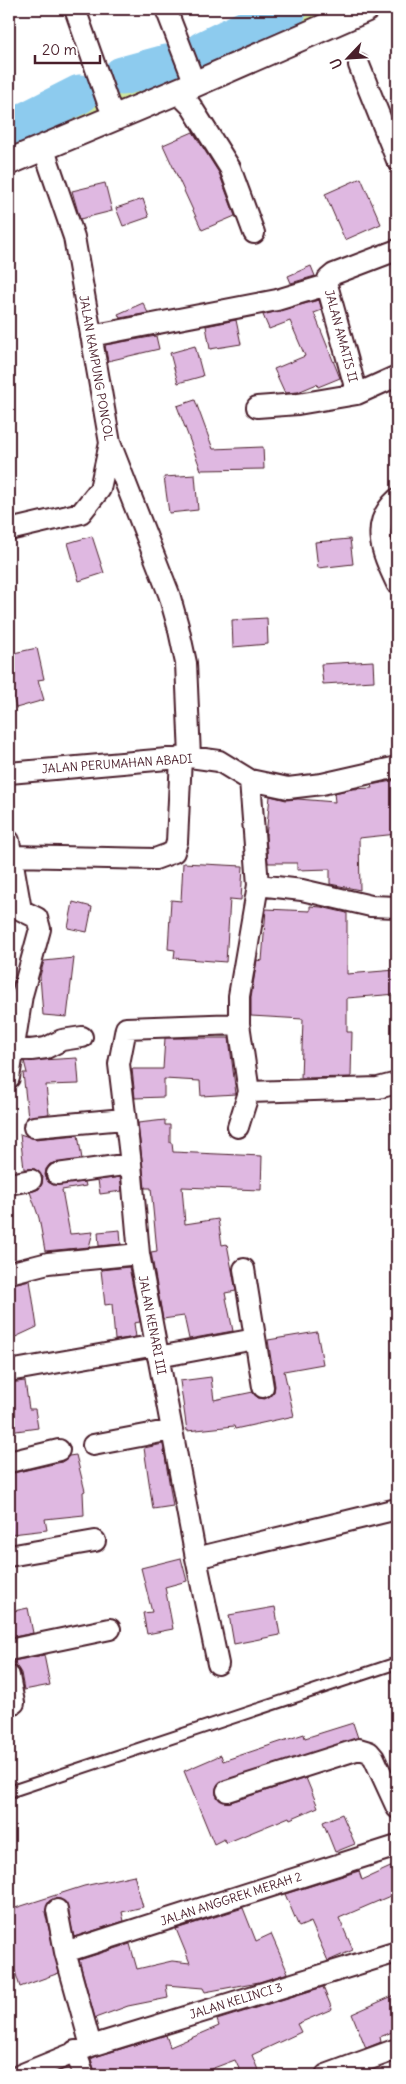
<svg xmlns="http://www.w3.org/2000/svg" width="406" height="2084" font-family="Delius,sans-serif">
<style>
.green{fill:#d0e99e;stroke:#8d8464}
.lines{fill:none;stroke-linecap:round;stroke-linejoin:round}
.river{stroke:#8dcbee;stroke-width:39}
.building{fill:#dfb8e1;stroke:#4a1f2b}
.service-casing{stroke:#4a1f2b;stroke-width:14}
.minor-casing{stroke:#4a1f2b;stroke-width:24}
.tertiary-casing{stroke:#4a1f2b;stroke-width:29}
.service{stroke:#fff;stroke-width:10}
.minor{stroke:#fff;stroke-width:20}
.tertiary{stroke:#fff;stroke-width:25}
.labels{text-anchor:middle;stroke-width:4;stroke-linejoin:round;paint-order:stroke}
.street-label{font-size:12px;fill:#4a1f2b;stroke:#fff}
</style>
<rect width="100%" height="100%" fill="#fff"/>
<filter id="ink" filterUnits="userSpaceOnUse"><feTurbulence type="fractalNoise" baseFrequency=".02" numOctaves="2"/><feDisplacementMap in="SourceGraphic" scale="10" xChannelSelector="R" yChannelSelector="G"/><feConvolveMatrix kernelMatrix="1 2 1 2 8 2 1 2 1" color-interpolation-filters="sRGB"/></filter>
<g filter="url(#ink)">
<path class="green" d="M288 9H366L9 162V131L99 86 122 76 204 50Z"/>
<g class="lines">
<path class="river" d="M204 50 288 9
M122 76 166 64
M9 130 80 94"/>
</g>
<path class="building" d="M193 132 219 173 235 216 202 230 163 145Z
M361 178 381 224 345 240 325 194Z
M105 183 112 211 80 219 72 191Z
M143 199 149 217 123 226 116 208Z
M311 266 315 276 291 283 288 276Z
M319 300 322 310 314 313 340 378 318 387 317 384 298 392 285 393 274 369 305 356 290 321 269 329 263 315Z
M143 303 148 313 120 318 118 314Z
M236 320 241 344 210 349 206 326Z
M156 336 159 349 108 361 105 345Z
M195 346 203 376 178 383 170 353Z
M195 400 213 449 263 447 264 469 201 470 177 406Z
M195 475 198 510 169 513 164 477Z
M92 536 104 573 79 581 68 543Z
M350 539 353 564 318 568 315 542Z
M267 618 268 644 233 647 232 620Z
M37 648 44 679 38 680 44 700 16 708 9 680V654Z
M373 661 374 681 323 684 321 664Z
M397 780V834L359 838 360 890 330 884V869L297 870V863H268L266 836 270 796 286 800 298 799 335 802 334 793 352 789 372 788 371 785Z
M183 863 243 866 241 900 230 899 226 962 174 958 175 950 168 949 171 900 181 901Z
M73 902 92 907 87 932 68 928Z
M310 906 321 907 347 913V974L396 970 397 994 347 998V1032H352L351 1077 301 1078 303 1019 251 1016V997L257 960 262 961 266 909 310 911Z
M74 958 67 1017 43 1015 40 976 44 961Z
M165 1038H229L236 1094 201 1096 200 1081 164 1079V1097L135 1098 132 1069H163Z
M77 1058 79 1084 46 1085 49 1114 28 1117 23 1073H27L24 1061Z
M165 1120V1125H170V1143H172L173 1152 262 1156 261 1190 182 1187 185 1224 218 1219 222 1245 227 1244 236 1291 225 1293 233 1331 189 1339 184 1316 163 1319 151 1252 157 1251 151 1188H145L138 1123Z
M20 1134 35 1139 78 1135 82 1159 50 1164 46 1169 45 1175 48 1182 53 1185 85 1182 86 1186 62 1190 70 1234 93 1232 89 1247 45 1251 39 1218 30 1192 39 1189 42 1184 43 1177 35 1169H24Z
M120 1177 122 1191 100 1194 98 1180Z
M120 1230 121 1244 99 1246 98 1232Z
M129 1267 140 1322 134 1323 136 1337 115 1340 112 1304 105 1305 101 1270Z
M30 1280 37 1327 9 1340V1285Z
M317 1332 323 1364 284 1371 294 1416 235 1429 234 1426 187 1431 180 1381 211 1377 214 1400 253 1392 258 1398 265 1399 274 1392 275 1386 268 1340Z
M25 1381 29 1409H35L38 1428 9 1432V1383Z
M163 1444 173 1506 153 1509 144 1448Z
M76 1455 85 1491 83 1492 84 1515 45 1519 47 1530 12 1534 11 1522H9V1474L62 1462 69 1456Z
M181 1558 187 1581 165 1587 173 1629 147 1634 143 1613 152 1612 141 1568Z
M275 1607 280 1635 234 1644 229 1615Z
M28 1608 33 1633 9 1638V1612Z
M44 1655 50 1685 24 1690 21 1673 13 1661Z
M353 1723 358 1738 219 1783 216 1788V1795L224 1802H230L306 1778 318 1807 290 1819 289 1817 226 1843 224 1839 214 1844 184 1771 221 1755 223 1761 304 1734 305 1738Z
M342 1814 355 1844 335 1852 323 1822Z
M397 1864V1893L339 1918 353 1950 328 1961 311 1922 299 1927 285 1894 359 1871 362 1880Z
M134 1875 143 1907 122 1912 124 1921 74 1937 66 1903 60 1899 54 1898 49 1901 45 1912 59 1973 20 1987 9 1953V1910L84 1886Z
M243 1908 256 1941 271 1934 288 1973 259 1982 205 1992 203 1988 166 1985 168 1998 128 2006 95 2018 79 1960 130 1944 137 1969 172 1961 190 1963 176 1929Z
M323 1987 332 2009 297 2024 301 2032 252 2055 260 2075H242L235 2060 195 2075H96L91 2059 95 2057 166 2035 170 2047 219 2026 217 2020Z
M397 1994V2030L380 2037 381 2042 366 2048 352 2014Z"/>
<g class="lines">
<defs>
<path id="service" d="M9 1792 397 1663"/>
<path id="minor" d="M75 9 108 103 115 116
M166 9 195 84
M359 65 397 160
M177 92 191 106 230 168 254 233
M397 250 334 274 328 279 327 285 357 394 397 376
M91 336 277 300 327 285
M257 407 298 404 357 394
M110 443 169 594 178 626 186 663 190 757
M397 499C368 525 383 554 397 584
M9 530 81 513 100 489 110 443 74 237 43 147
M9 773 190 757 219 761 250 780 288 788 322 784 397 767
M9 841 21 910 37 918 40 929 22 995 9 1078
M11 856 155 859 174 852 177 842 181 757
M258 885 302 890 371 906 397 907
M13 1048 31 1050 46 1048 62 1040 82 1037
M249 1092 378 1088 397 1083
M34 1127 124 1119
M238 1127 249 1092 239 1024V996L258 885 250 780
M131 1164 119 1064 126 1028 239 1024
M57 1174 131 1164 139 1254 196 1558 218 1664
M9 1184 31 1180
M244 1269 263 1387
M9 1273 48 1263 139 1254
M158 1357 255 1339
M9 1371 156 1345
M93 1445 172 1430
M9 1462 59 1450
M9 1556 95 1541
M196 1558 397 1509
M9 1650 110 1629
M9 1676 14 1703
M227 1791 359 1749 369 1752 374 1758 397 1808
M57 1910 65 1952 91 2046
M65 1952 397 1846
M75 2051 84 2075
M20 2075 91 2046 397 1952
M326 2075 397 2049"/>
<path id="tertiary" d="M9 162 195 84 366 9"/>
</defs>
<use href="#service" class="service-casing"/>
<use href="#minor" class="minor-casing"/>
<use href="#tertiary" class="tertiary-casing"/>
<use href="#service" class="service"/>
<use href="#minor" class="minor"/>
<use href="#tertiary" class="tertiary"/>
</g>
</g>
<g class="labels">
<g class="street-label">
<text transform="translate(341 336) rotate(75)" y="4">JALAN AMATIS II</text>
<text transform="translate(96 368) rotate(80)" y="4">JALAN KAMPUNG PONCOL</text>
<text transform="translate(117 764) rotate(-4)" y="4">JALAN PERUMAHAN ABADI</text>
<text transform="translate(152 1325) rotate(79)" y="4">JALAN KENARI III</text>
<text transform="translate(231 1899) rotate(-18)" y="4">JALAN ANGGREK MERAH 2</text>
<text transform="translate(236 2001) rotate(-17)" y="4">JALAN KELINCI 3</text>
</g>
</g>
<rect width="406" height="2084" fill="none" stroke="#fff" stroke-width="30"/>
<rect x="15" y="15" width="376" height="2054" fill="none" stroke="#4a1f2b" stroke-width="2" filter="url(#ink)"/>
<g transform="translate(348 58) rotate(245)" stroke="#ffffff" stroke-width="4" paint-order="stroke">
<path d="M0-4L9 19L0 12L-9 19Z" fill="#4a1f2b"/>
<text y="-8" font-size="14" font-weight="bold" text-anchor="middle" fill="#4a1f2b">U</text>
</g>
<path d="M35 55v8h65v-8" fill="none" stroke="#4a1f2b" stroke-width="2.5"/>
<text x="42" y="55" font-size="15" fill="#4a1f2b" stroke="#ffffff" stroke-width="4" paint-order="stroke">20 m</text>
</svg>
